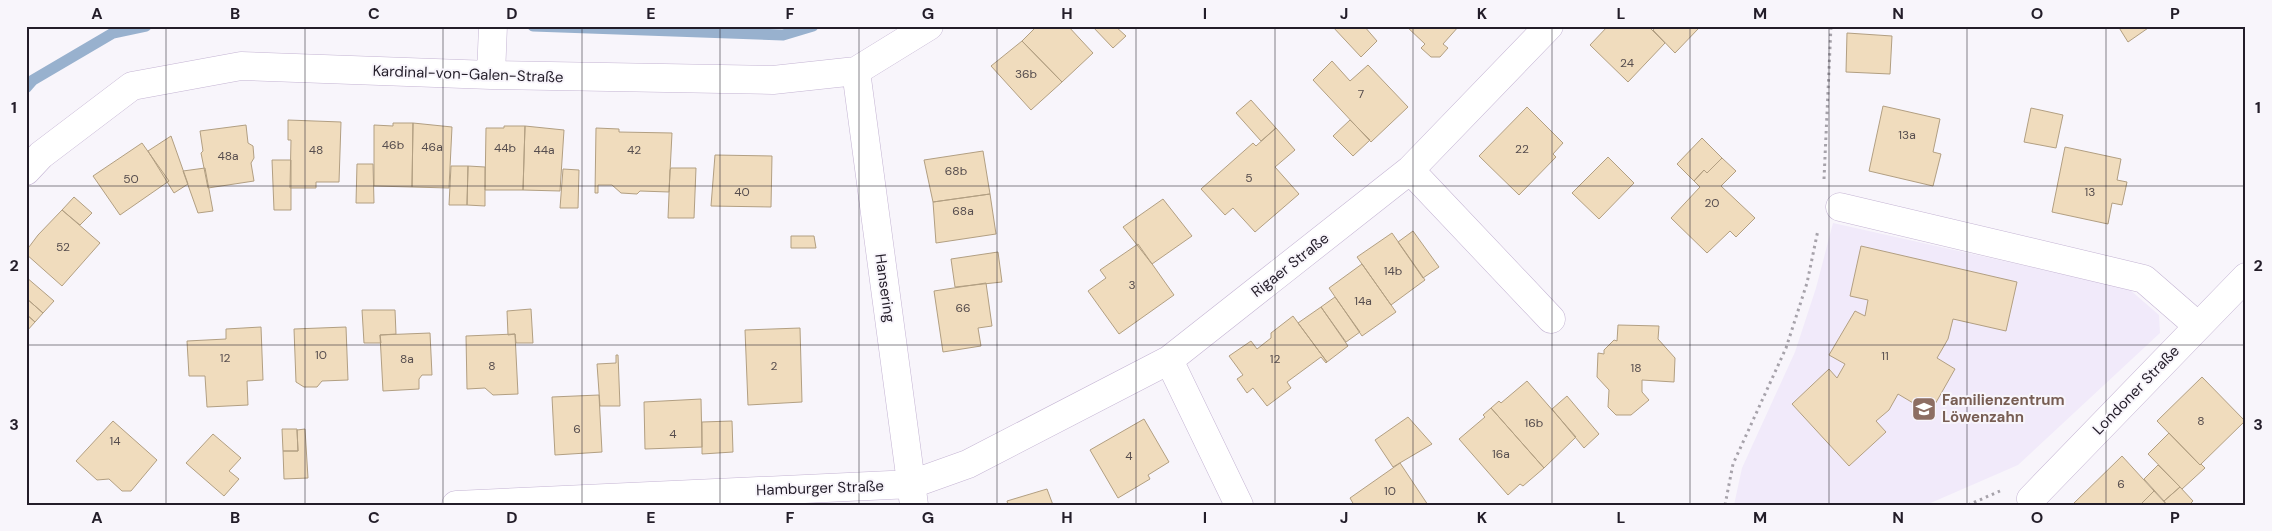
<svg xmlns="http://www.w3.org/2000/svg" width="2272" height="531" font-family="'DM Sans',sans-serif">
<style>
.built{fill:#f1eafa}
.lines{fill:none;stroke-linecap:round;stroke-linejoin:round}
.stream{stroke:#98b1ce;stroke-width:11}
.building{fill:#f0dcbd;stroke:#b29f82}
.minor-casing{stroke:#c4b4d3;stroke-width:29}
.path{stroke:#a6a2aa;stroke-width:3;stroke-dasharray:2.5 4;stroke-linecap:butt}
.minor{stroke:#fff;stroke-width:28}
.grid{fill:none;stroke:#231d29;stroke-width:1;stroke-opacity:0.55}
.labels{text-anchor:middle;stroke-width:4;stroke-linejoin:round;paint-order:stroke}
.number-label{font-size:12px;fill:#564d4e}
.street-label{font-size:15px;fill:#231d29;stroke:#f8f5fb}
.education-label{font-size:15px;font-weight:bold;fill:#785e54;stroke:#f8f5fb;text-anchor:start}
.neatline{fill:none;stroke:#231d29;stroke-width:2}
.grid-label{font-size:16px;text-anchor:middle;font-weight:bold;fill:#231d29}
</style>
<rect width="100%" height="100%" fill="#f8f5fb"/>
<path class="built" d="M1833 223 2129 289 2159 315 2160 333 2018 465 1926 505H1734L1742 468 1795 352 1816 288Z"/>
<g class="lines">
<path class="stream" d="M533 26 783 35 813 26
M26 88 33 80 113 33 146 26"/>
</g>
<path class="building" d="M1037 26H1068L1093 53 1062 82 1022 41Z
M1092 26H1115L1126 36 1113 48Z
M1332 26H1364L1377 41 1361 57Z
M1406 26H1459L1443 44 1448 48 1440 57H1431L1421 48 1425 44Z
M1608 26H1648L1665 43 1628 82 1590 45Z
M1656 26H1695L1698 29 1675 53 1653 30Z
M2118 26H2151L2128 42Z
M1847 33 1892 36 1890 74 1846 72Z
M1022 41 1062 82 1031 110 991 66Z
M1332 61 1350 81 1368 65 1408 107 1371 142 1313 80Z
M1251 100 1276 128 1261 141 1236 113Z
M1883 106 1940 119 1933 152 1941 154 1933 186 1869 171Z
M1527 107 1563 143 1553 154 1556 157 1519 195 1479 156Z
M2031 108 2063 115 2056 148 2024 142Z
M288 120 341 122 339 182H316V188H290L291 140H288Z
M1350 120 1370 140 1353 156 1333 136Z
M393 123H413L412 187 374 186V125L393 126Z
M413 123 452 127 449 188 412 187Z
M246 125 248 143 253 146 254 158 251 163 254 181 208 188 201 153 203 151 200 131Z
M504 126H525L523 190H485L486 128H504Z
M525 126 564 130 560 191 523 190Z
M596 128 619 129V132L672 133 669 192 640 191 637 194 621 193 612 185H598V193H595Z
M1276 128 1295 150 1275 167 1299 194 1255 232 1233 208 1225 215 1201 189 1253 143 1256 146Z
M171 136 188 184 174 193 148 151Z
M1702 138 1722 158 1707 173 1704 170 1694 181 1677 164Z
M142 143 169 181 120 215 93 176Z
M2065 147 2121 159 2117 180 2127 182 2122 205 2112 203 2108 224 2052 212Z
M983 151 990 194 933 202 924 160Z
M715 155 772 156 771 207 711 206Z
M1608 157 1634 183 1599 219 1572 193Z
M1722 158 1736 171 1721 186 1755 218 1736 237 1730 231 1707 253 1671 218 1700 187 1694 181 1704 170 1707 173Z
M272 160H291V210H274Z
M357 164H373L374 203H356Z
M451 166H468L467 205H449Z
M468 166 485 167V206L467 205Z
M205 168 213 211 198 213 183 171Z
M671 168H696L694 218H668L670 170Z
M563 169 579 170 578 208H560Z
M990 194 996 234 936 243 933 202Z
M74 197 92 213 80 225 62 210Z
M1163 199 1192 236 1152 264 1123 227Z
M62 210 100 243 62 286 26 254V251L38 235Z
M1413 231 1439 267 1423 278 1398 242Z
M1392 233 1425 280 1391 305 1357 257Z
M791 236H814L816 248H791Z
M1138 244 1174 295 1119 334 1088 291 1106 278 1100 270Z
M1861 246 2017 282 2006 331 1953 319 1948 339 1937 358 1955 369 1930 413 1898 394 1889 410 1876 421 1886 432 1849 466 1792 404 1829 369 1837 378 1845 364 1829 355 1855 311 1865 316 1868 300 1850 296Z
M998 252 1002 282 955 287 951 259Z
M1362 264 1396 312 1362 336 1329 288Z
M26 277 54 301 43 313 26 298Z
M986 283 992 326 978 328 981 346 943 352 934 291Z
M1335 297 1360 332 1346 342 1321 307Z
M26 298 43 313 35 322 26 314Z
M1321 307 1348 346 1327 362 1298 323Z
M531 309 533 343H516L515 334 508 335 507 311Z
M362 310H395L396 334 380 335 381 343H364Z
M26 314 35 322 26 332Z
M1293 316 1327 362 1326 363 1321 357 1287 382 1291 388 1267 406 1253 388 1247 393 1237 379 1243 375 1229 356 1251 341 1257 349 1271 338V333Z
M1618 325 1659 326 1658 339 1675 358 1674 382 1642 380V392L1649 400 1631 415H1616L1608 407 1609 390 1597 377 1598 353 1604 354V350L1614 340 1617 341Z
M261 327 263 380 247 381 248 405 207 407 205 376H189L187 341 226 339V329Z
M346 327 348 380 322 381 317 387H304L296 382 294 329Z
M800 328 802 402 748 405 745 330Z
M430 333 432 375H422L419 379V389L383 391 380 335Z
M515 334 518 394 493 395 485 388 467 389 466 336Z
M616 355H618L620 406H600L597 364 616 363Z
M2202 377 2245 421 2200 465 2157 421Z
M1527 381 1576 437 1544 468 1491 408 1499 401 1501 403Z
M599 395 602 452 555 455 552 397Z
M1567 396 1599 434 1584 448 1552 409Z
M701 399 702 447 645 449 644 402Z
M1491 408 1544 468 1523 486 1520 484 1508 495 1459 439 1485 417 1483 415Z
M1408 417 1432 444 1393 467 1375 440Z
M1144 419 1169 462 1148 475 1150 479 1118 498 1090 450Z
M113 421 157 460 131 491H122L109 479 97 480 76 461Z
M732 421 733 452 702 454V422Z
M282 429H297L298 451H283Z
M305 429 308 478 284 479 283 451H298L297 430Z
M2169 433 2200 465 2201 464 2205 468 2182 489 2148 454Z
M213 434 241 458 229 471 239 479 224 496 186 463Z
M2122 456 2154 491 2140 505H2074L2073 504Z
M1400 463 1428 505H1354L1350 498Z
M2158 465 2180 487 2164 501 2144 479Z
M2180 487 2193 501 2189 505H2167L2164 501Z
M1047 489 1053 505H1008L1007 501Z
M2154 491 2167 505H2140Z"/>
<g class="lines">
<defs>
<path id="minor" d="M856 71 914 505
M491 75 493 26
M1410 170 1551 319
M26 171 41 155 132 86 241 66 491 75 773 80 856 71 929 26
M1840 207 2144 279 2198 326
M1169 360 1239 505
M456 505 912 484 968 464 1169 360 1410 170 1549 26
M2033 505 2031 499 2246 277"/>
</defs>
<use href="#minor" class="minor-casing"/>
<path class="path" d="M1824 179 1831 26
M1725 505 1733 464 1786 348 1807 283 1818 230
M1968 505 2000 491"/>
<use href="#minor" class="minor"/>
</g>
<path class="grid" d="M166 26V505M305 26V505M443 26V505M582 26V505M720 26V505M859 26V505M997 26V505M1136 26V505M1275 26V505M1413 26V505M1552 26V505M1690 26V505M1829 26V505M1967 26V505M2106 26V505M26 186H2246M26 345H2246"/>
<defs>
<symbol id="school-square" viewBox="-11 -11 22 22"><rect x="-9" y="-9" width="18" height="18" rx="4" fill="#8d6e63" stroke="#f8f5fb"/><path d="M0-5L7-2L0 1L-7-2ZM-4 1L0 2.5L4 1V4Q0 6-4 4Z" fill="#fff"/></symbol>
</defs>
<g fill-rule="evenodd">
<use href="#school-square" x="1910" y="395" width="28" height="28"/>
</g>
<g class="labels">
<g class="number-label">
<text x="1627" y="67">24</text>
<text x="1026" y="78">36b</text>
<text x="1361" y="98">7</text>
<text x="1907" y="139">13a</text>
<text x="393" y="149">46b</text>
<text x="432" y="151">46a</text>
<text x="505" y="152">44b</text>
<text x="1522" y="153">22</text>
<text x="316" y="154">48</text>
<text x="544" y="154">44a</text>
<text x="634" y="154">42</text>
<text x="228" y="160">48a</text>
<text x="956" y="175">68b</text>
<text x="1249" y="182">5</text>
<text x="131" y="183">50</text>
<text x="742" y="196">40</text>
<text x="2090" y="196">13</text>
<text x="1712" y="207">20</text>
<text x="963" y="215">68a</text>
<text x="63" y="251">52</text>
<text x="1393" y="275">14b</text>
<text x="1132" y="289">3</text>
<text x="1363" y="305">14a</text>
<text x="963" y="312">66</text>
<text x="321" y="359">10</text>
<text x="1885" y="360">11</text>
<text x="225" y="362">12</text>
<text x="407" y="363">8a</text>
<text x="1275" y="363">12</text>
<text x="492" y="370">8</text>
<text x="774" y="370">2</text>
<text x="1636" y="372">18</text>
<text x="2201" y="425">8</text>
<text x="1534" y="427">16b</text>
<text x="577" y="433">6</text>
<text x="673" y="438">4</text>
<text x="115" y="445">14</text>
<text x="1501" y="458">16a</text>
<text x="1129" y="460">4</text>
<text x="2121" y="488">6</text>
<text x="1390" y="495">10</text>
</g>
<g class="street-label">
<text transform="translate(468 74) rotate(2)" y="5">Kardinal-von-Galen-Straße</text>
<text transform="translate(1290 265) rotate(-38)" y="5">Rigaer Straße</text>
<text transform="translate(885 288) rotate(82)" y="5">Hansering</text>
<text transform="translate(2136 390) rotate(-46)" y="5">Londoner Straße</text>
<text transform="translate(820 488) rotate(-2)" y="5">Hamburger Straße</text>
</g>
<g class="education-label">
<text x="1942" y="405">Familienzentrum<tspan x="1942" dy="17">Löwenzahn</tspan></text>
</g>
</g>
<rect width="2272" height="531" fill="none" stroke="#f8f5fb" stroke-width="55"/>
<rect x="28" y="28" width="2216" height="476" class="neatline"/>
<g class="grid-label">
<text x="97" y="19">A</text>
<text x="235" y="19">B</text>
<text x="374" y="19">C</text>
<text x="512" y="19">D</text>
<text x="651" y="19">E</text>
<text x="790" y="19">F</text>
<text x="928" y="19">G</text>
<text x="1067" y="19">H</text>
<text x="1205" y="19">I</text>
<text x="1344" y="19">J</text>
<text x="1482" y="19">K</text>
<text x="1621" y="19">L</text>
<text x="1760" y="19">M</text>
<text x="1898" y="19">N</text>
<text x="2037" y="19">O</text>
<text x="2175" y="19">P</text>
<text x="14" y="113">1</text>
<text x="2258" y="113">1</text>
<text x="14" y="271">2</text>
<text x="2258" y="271">2</text>
<text x="14" y="430">3</text>
<text x="2258" y="430">3</text>
<text x="97" y="523">A</text>
<text x="235" y="523">B</text>
<text x="374" y="523">C</text>
<text x="512" y="523">D</text>
<text x="651" y="523">E</text>
<text x="790" y="523">F</text>
<text x="928" y="523">G</text>
<text x="1067" y="523">H</text>
<text x="1205" y="523">I</text>
<text x="1344" y="523">J</text>
<text x="1482" y="523">K</text>
<text x="1621" y="523">L</text>
<text x="1760" y="523">M</text>
<text x="1898" y="523">N</text>
<text x="2037" y="523">O</text>
<text x="2175" y="523">P</text>
</g>
</svg>
